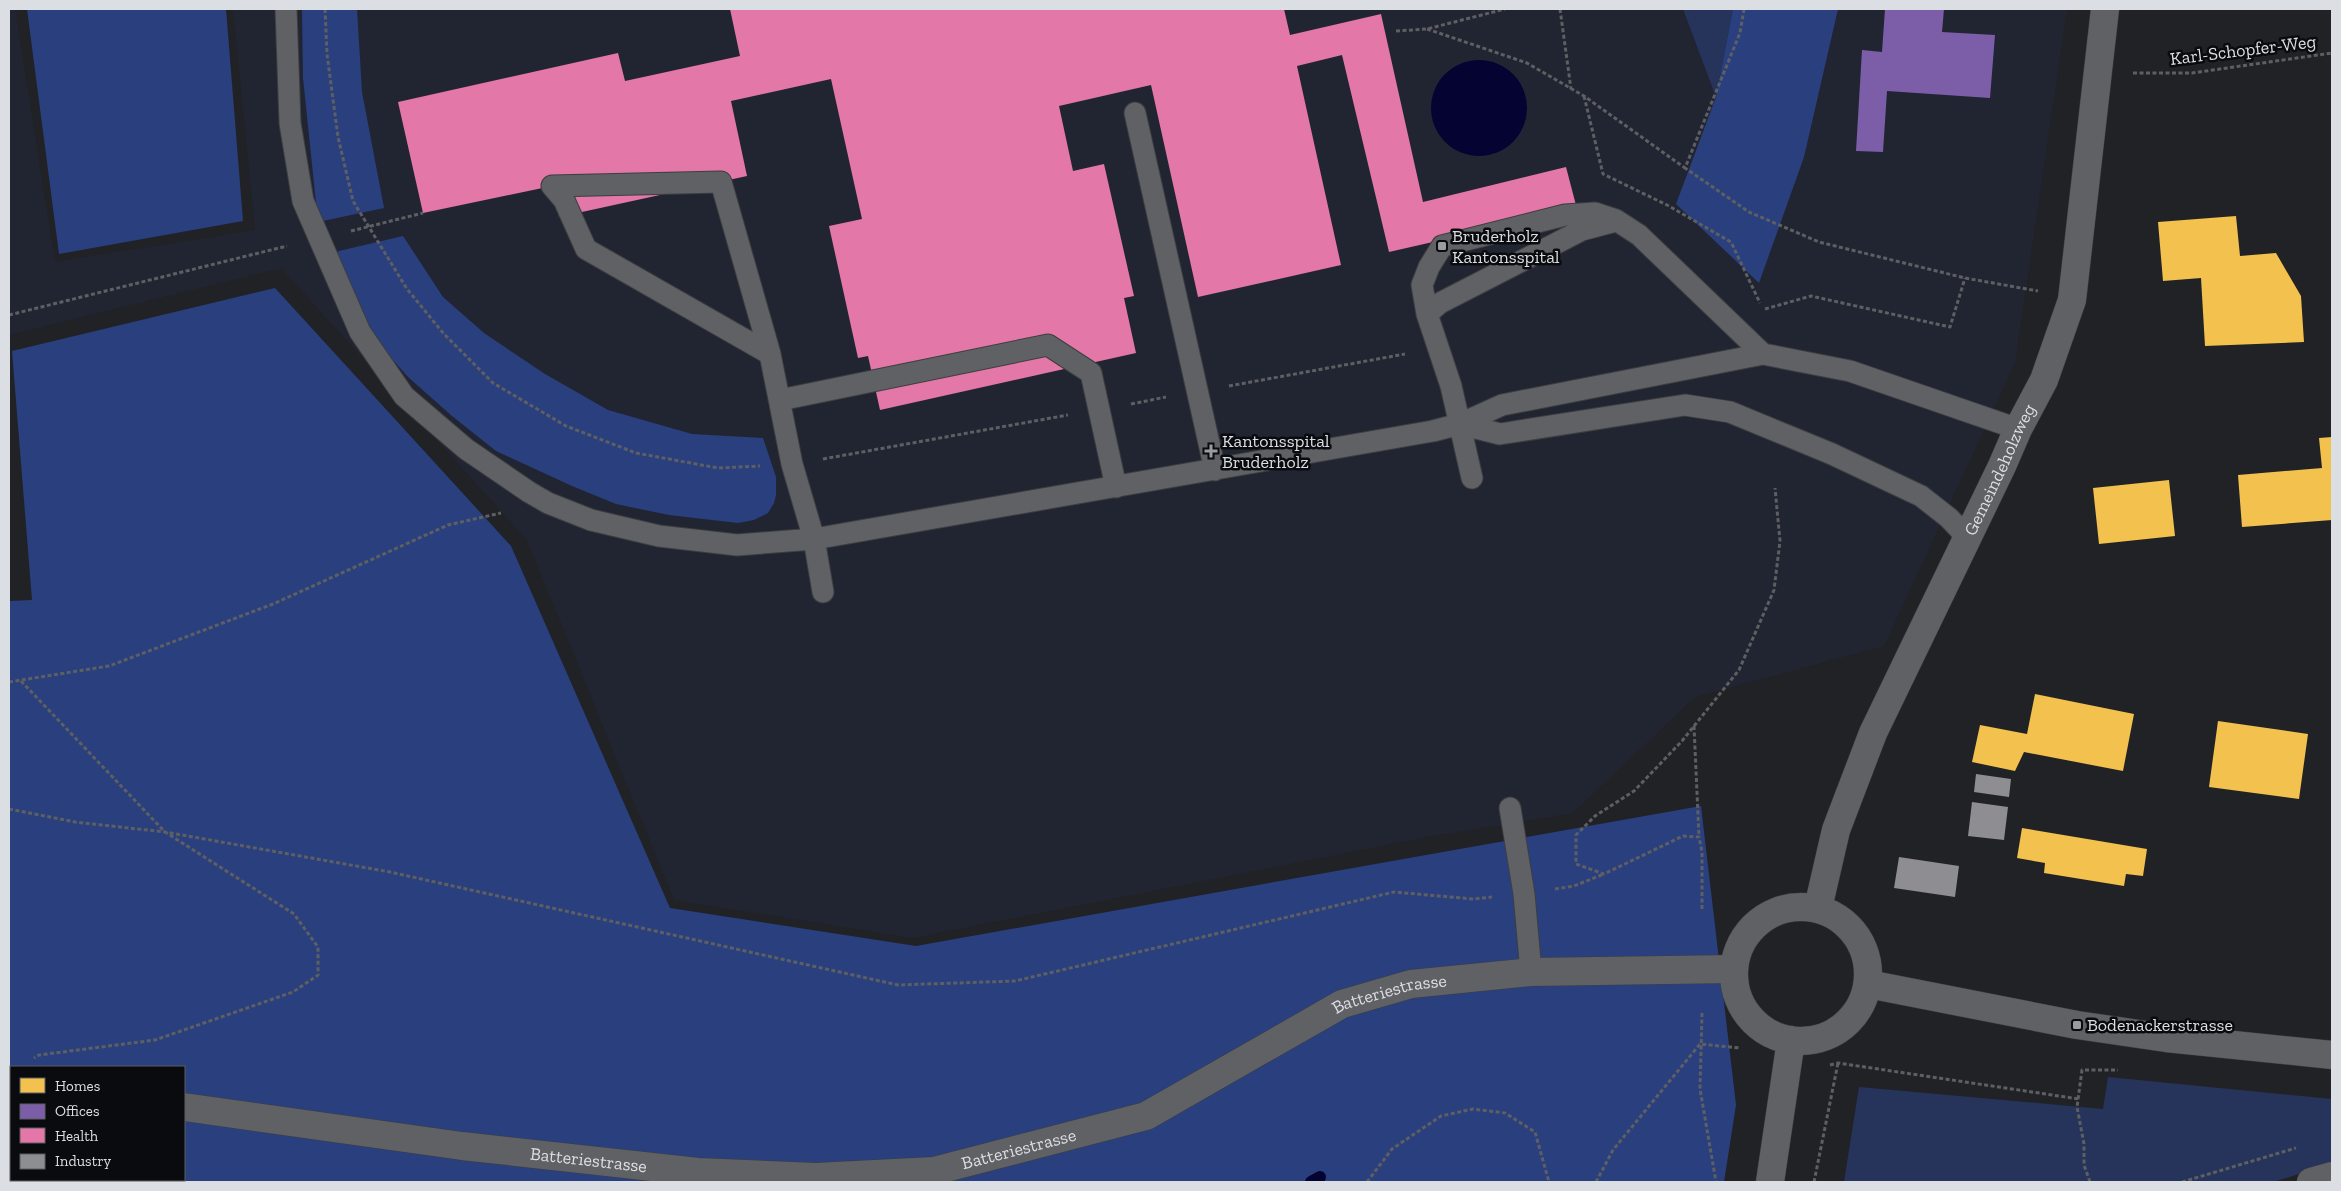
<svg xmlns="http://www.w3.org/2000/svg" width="2341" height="1191" font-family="'Zilla Slab',serif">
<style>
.built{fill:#212531}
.green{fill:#26345c}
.forest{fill:#2a3f7e;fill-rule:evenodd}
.water{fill:#050331}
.homes{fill:#f2c14e}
.offices{fill:#7b5ea7}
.health{fill:#e377a8}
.industry{fill:#8d8d92}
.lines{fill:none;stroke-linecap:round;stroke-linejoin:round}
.stream{stroke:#050331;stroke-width:12}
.service-casing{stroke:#3d3e41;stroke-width:23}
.minor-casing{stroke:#3d3e41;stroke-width:29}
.tertiary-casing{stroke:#3d3e41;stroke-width:29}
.path{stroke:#5e5f62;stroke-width:3;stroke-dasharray:4 2.5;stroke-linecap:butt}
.service{stroke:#5f6164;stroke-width:21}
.minor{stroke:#5f6164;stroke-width:28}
.tertiary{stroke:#5f6164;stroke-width:28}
.poi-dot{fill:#9a9ca1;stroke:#090b0e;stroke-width:2}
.labels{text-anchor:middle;stroke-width:5;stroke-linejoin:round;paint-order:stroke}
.street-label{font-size:18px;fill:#dbdee3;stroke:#090b0e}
.poi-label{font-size:18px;fill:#dbdee3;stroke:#090b0e;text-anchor:start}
</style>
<rect width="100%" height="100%" fill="#212226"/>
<path class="built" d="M9 9H15L55 262 255 230 233 9H2067L2015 363 1884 646 1695 697 1573 813 1427 837 913 938 674 900 527 540 281 268 9 335Z"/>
<path class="green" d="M1683 9H1733L1716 97Z
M2108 1077 2332 1099V1164L2273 1182H1844L1859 1087 2103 1109Z"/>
<path class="forest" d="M27 9H226L243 221 59 254Z
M302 9H357L362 92 384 208 318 222 303 78Z
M1733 9H1838L1804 157 1759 283 1676 204 1716 97Z
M403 236 443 297 484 333 545 374 608 410 692 434 763 438 776 477V495L774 503 768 513 754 520 738 523 669 515 616 504 572 486 496 451 452 416 408 377 368 332 322 255Z
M275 288 511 546 670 908 916 946 1701 806 1736 1105 1724 1182H9V601L32 600 12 351ZM11 1067H184V1180H11Z"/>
<path class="water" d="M1431 108a48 48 0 1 1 96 0a48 48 0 1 1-96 0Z"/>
<path class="homes" d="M2236 216 2240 256 2276 253 2301 296 2304 342 2205 346 2201 278 2163 281 2158 222Z
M2332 437V520L2242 527 2238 475 2322 468 2319 438Z
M2169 480 2175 536 2099 544 2093 488Z
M2035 694 2134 714 2123 771 2024 752 2015 771 1972 762 1980 725 2027 734Z
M2218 721 2308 734 2299 799 2209 787Z
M2022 828 2147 849 2143 876 2126 874 2124 886 2044 873 2045 863 2017 858Z"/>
<path class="offices" d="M1885 9H1944L1942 32 1995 35 1990 98 1887 91 1883 152 1856 151 1862 50 1882 52Z"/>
<path class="health" d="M730 9H1284L1290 35 1381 14 1423 202 1566 167 1577 209 1389 252 1342 55 1297 66 1341 265 1198 297 1151 85 1059 106 1073 171 1104 164 1134 296 1124 298 1136 353 880 410 868 356 858 358 829 226 862 219 831 79 731 101 747 176 559 217 552 186 423 213 398 102 618 53 625 81 740 56Z"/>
<path class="industry" d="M1976 774 2011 779 2009 797 1974 792Z
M1972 802 2008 807 2004 840 1968 836Z
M1899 857 1959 866 1955 897 1894 888Z"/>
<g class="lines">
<path class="stream" d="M1311 1182 1320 1177"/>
<defs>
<path id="service" d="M286 9 290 123 303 201 360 332 404 396 466 449 529 492 548 503 591 520 659 536 737 545 814 539 1433 431 1460 424 1502 405 1763 354 1850 371 2018 429
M1135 113 1215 470
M552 186 721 182 770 354 792 464 814 539 823 592
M552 186 564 200 586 249 770 354
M1427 314 1440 303 1582 230 1616 221
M780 400 1048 345 1091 373 1116 487
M1460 424 1500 434 1685 405 1730 412 1832 454 1921 496 1949 518 1966 536
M1472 478 1451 386 1427 314 1422 285 1429 267 1442 246 1565 215 1595 213 1616 220 1639 235 1763 354
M1510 808 1524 894 1531 972"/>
<g id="minor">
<circle cx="1801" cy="974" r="67"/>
<path id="s1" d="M1818 908 1836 830 1873 733 2002 466 2018 429 2044 380 2072 300 2105 9"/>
<path d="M1868 984 2077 1025 2166 1038 2332 1055"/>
<path d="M9 1082 11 1083"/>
<path id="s2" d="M184 1107 462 1146 698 1172 816 1177 934 1171 1146 1116 1342 1004 1411 984 1531 972 1734 969"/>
<path d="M2311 1182 2332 1176"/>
</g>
<path id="tertiary" d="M1770 1182 1791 1040"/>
</defs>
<use href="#service" class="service-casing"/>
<use href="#minor" class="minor-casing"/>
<use href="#tertiary" class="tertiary-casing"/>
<path class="path" d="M325 9 327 54 338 137 353 201 407 289 444 334 493 383 566 426 636 453 718 468 760 466
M1560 9 1571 89
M1744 9 1740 33 1685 168 1749 212 1819 242 1965 278 2038 291
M1427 29 1527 63 1584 96 1685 168
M1396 31 1427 29 1505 9
M2133 73H2192L2332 53
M1584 96 1603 174 1667 205 1731 242 1760 303
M351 231 423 213
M1765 309 1811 296 1950 327 1965 278
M9 315 287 246
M1229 386 1405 354
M1131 404 1166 397
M823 459 1068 415
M21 681 165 832 294 914 318 947V975L293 992 155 1040 39 1055 34 1058
M9 682 109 666 273 604 448 525 501 513
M1694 726 1699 837
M9 809 75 822 165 832 390 872 898 985 1015 981 1394 892 1473 899 1492 897
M1555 889 1574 886 1604 874
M1702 909V852L1699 837 1683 836 1604 874 1576 864V835L1595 816 1634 791 1682 741 1739 670 1774 590 1780 541 1775 488
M1702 1013 1700 1089 1716 1182
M1830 1065 1838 1063 2079 1099
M1367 1182 1392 1149 1441 1116 1473 1109 1505 1113 1535 1132 1549 1182
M1596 1182 1613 1150 1700 1044 1740 1048
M1814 1182 1838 1063
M2090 1182 2084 1165V1144L2077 1107 2082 1070H2118
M2182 1182 2296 1148"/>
<use href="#service" class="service"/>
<use href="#minor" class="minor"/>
<use href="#tertiary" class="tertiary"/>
</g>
<g class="poi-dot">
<rect x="1437" y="241" width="10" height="10" rx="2.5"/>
<path d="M1208.5 443.5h5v5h5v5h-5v5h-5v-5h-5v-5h5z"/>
<rect x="2072" y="1020" width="10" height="10" rx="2.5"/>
</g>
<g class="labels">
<g class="street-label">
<text transform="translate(2243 50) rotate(-7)" y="6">Karl-Schopfer-Weg</text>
<text dy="6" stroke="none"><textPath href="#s1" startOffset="476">Gemeindeholzweg</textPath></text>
<text dy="6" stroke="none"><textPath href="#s2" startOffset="1248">Batteriestrasse</textPath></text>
<text dy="6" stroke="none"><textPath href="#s2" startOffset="842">Batteriestrasse</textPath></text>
<text dy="6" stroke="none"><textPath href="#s2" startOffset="408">Batteriestrasse</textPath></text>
</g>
<g class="poi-label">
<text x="1452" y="242">Bruderholz<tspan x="1452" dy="21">Kantonsspital</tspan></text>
<text x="1222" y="447">Kantonsspital<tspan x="1222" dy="21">Bruderholz</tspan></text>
<text x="2087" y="1031">Bodenackerstrasse</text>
</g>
</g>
<rect width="2341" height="1191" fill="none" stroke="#dbdee3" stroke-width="20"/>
<rect x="10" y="1066" width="175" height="115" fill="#090b0e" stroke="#5d5f63"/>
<rect x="20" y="1078" width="25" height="15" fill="#f2c14e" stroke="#5d5f63"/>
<text x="55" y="1091" font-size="15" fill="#dbdee3">Homes</text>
<rect x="20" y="1104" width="25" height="15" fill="#7b5ea7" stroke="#5d5f63"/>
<text x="55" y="1116" font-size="15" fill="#dbdee3">Offices</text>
<rect x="20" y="1128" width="25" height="15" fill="#e377a8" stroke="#5d5f63"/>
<text x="55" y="1141" font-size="15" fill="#dbdee3">Health</text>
<rect x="20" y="1154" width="25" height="15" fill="#8d8d92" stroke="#5d5f63"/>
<text x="55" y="1166" font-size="15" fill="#dbdee3">Industry</text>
</svg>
